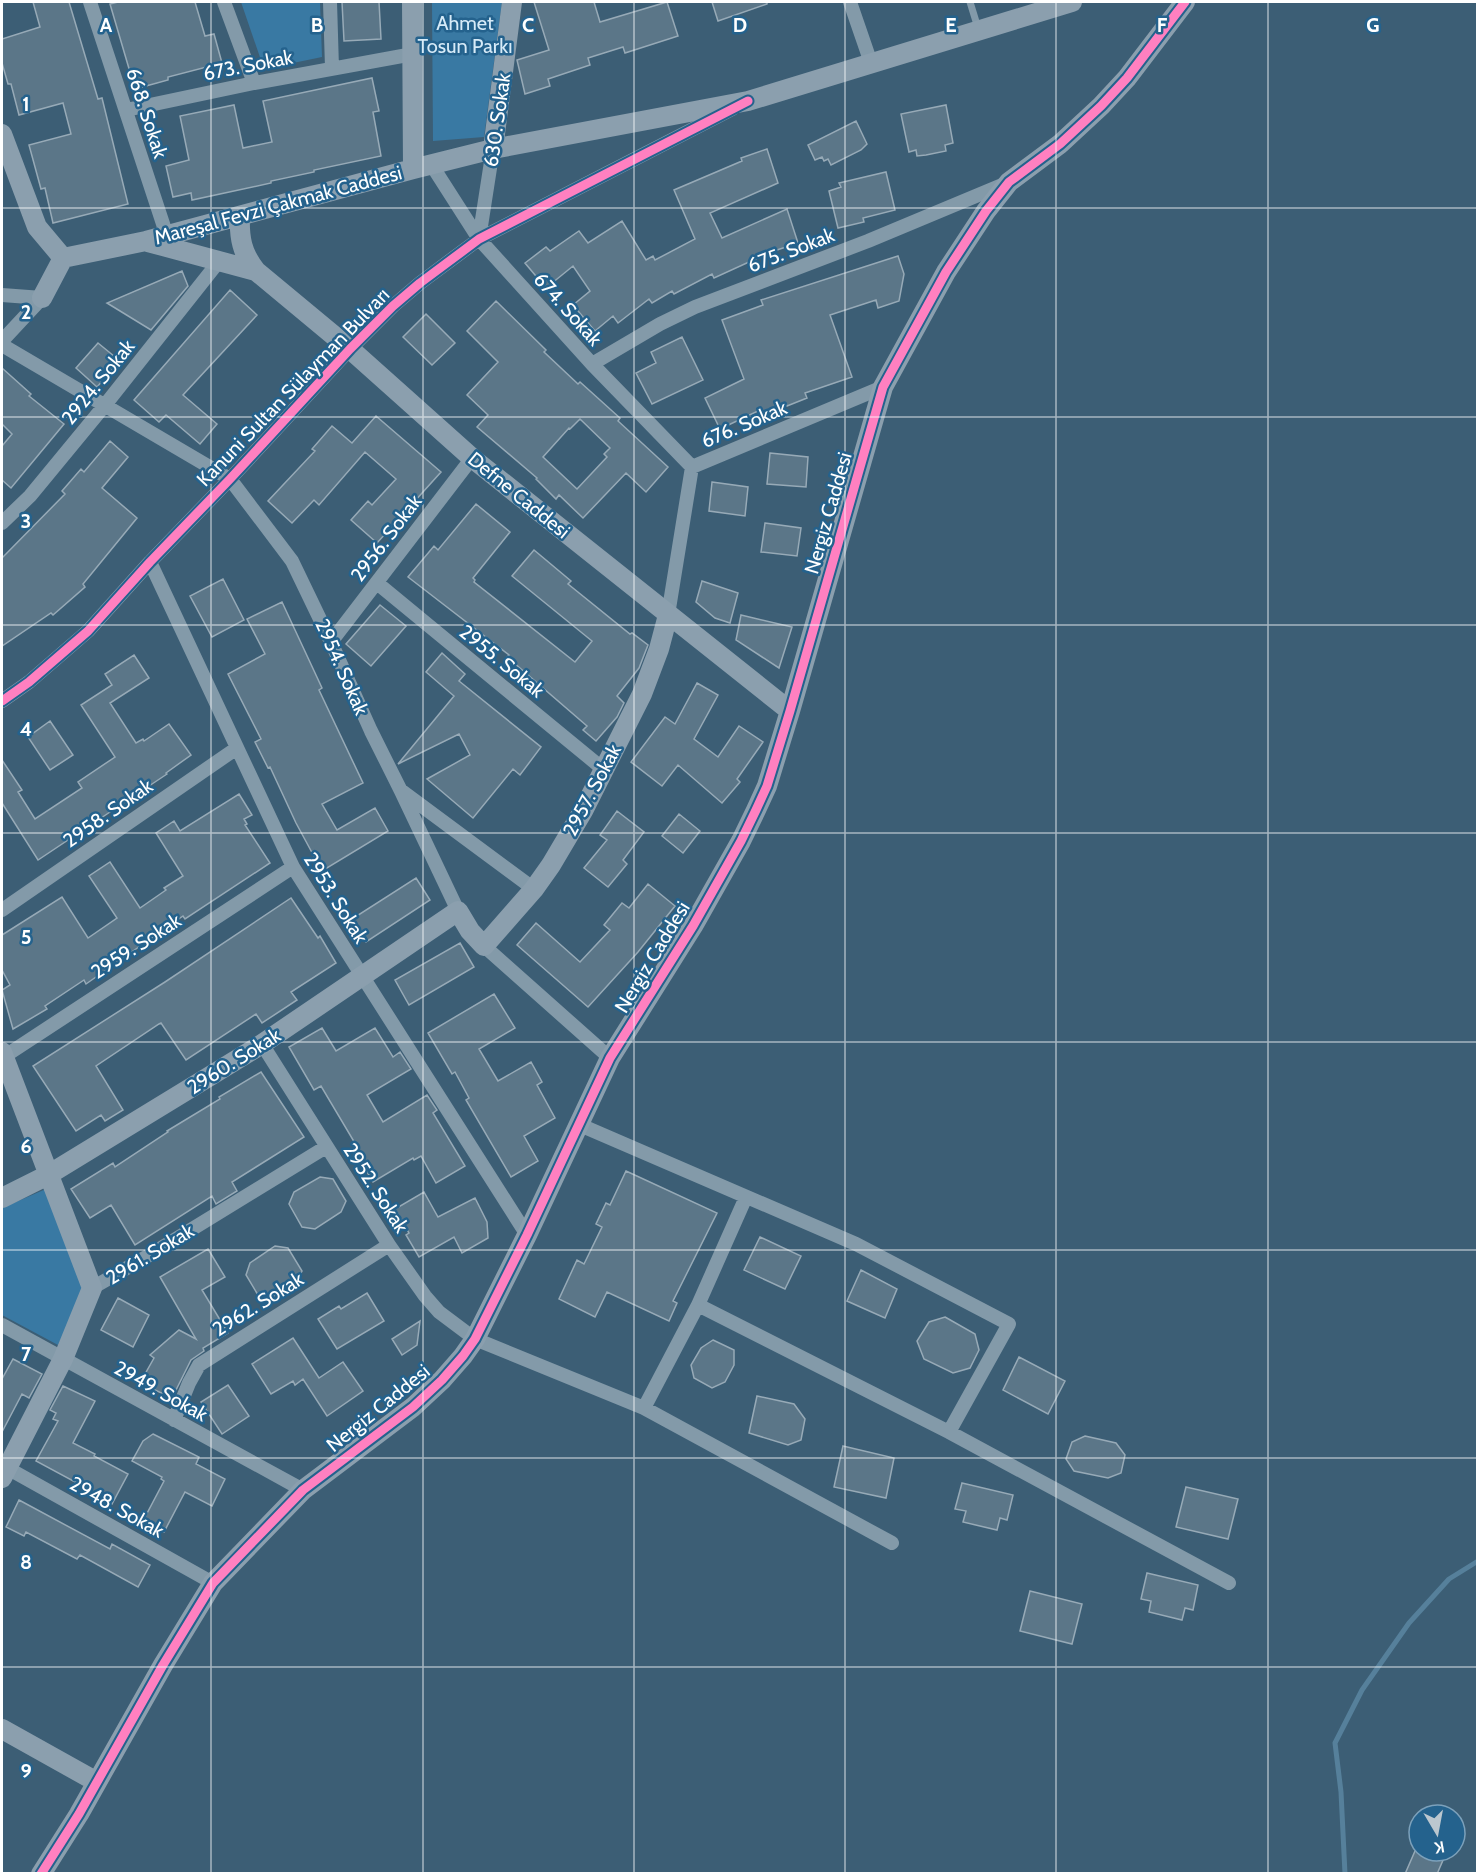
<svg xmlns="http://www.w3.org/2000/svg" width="1479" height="1875" font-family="Cabin,sans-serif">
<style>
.green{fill:#3979a3}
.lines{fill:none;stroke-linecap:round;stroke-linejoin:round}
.stream{stroke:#56809b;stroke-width:5}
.building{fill:#5b7688;stroke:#97aab7;stroke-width:1.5;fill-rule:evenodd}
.lane{stroke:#839aa9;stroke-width:7}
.street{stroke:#839aa9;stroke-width:14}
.secondary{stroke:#8b9fae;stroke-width:20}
.cycleway-casing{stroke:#24628d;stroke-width:13}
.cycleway{stroke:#ff80c0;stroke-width:9}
.grid{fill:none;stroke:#fff;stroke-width:1.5;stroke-opacity:0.55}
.labels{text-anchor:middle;stroke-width:5;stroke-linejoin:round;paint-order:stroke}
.park-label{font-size:20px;fill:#d7ebf8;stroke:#24628d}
.street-label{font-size:20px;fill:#fff;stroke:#24628d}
.grid-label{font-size:20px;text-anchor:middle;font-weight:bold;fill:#fff;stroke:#24628d;stroke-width:5;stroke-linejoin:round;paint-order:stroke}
</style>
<rect width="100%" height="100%" fill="#3c5e75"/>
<path class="green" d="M241 2H320L322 57 264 69Z
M432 2H502L484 137 433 141Z
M46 1189 84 1292 58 1345 2 1315V1208Z"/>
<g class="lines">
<path class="stream" d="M1345 1874 1341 1792 1335 1743 1362 1690 1409 1623 1449 1579 1478 1561"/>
</g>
<path class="building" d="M33 2H69L98 99 102 98 128 204 53 223 45 188 41 189 29 145 71 134 63 103 19 115 11 84H8L2 63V39L40 27Z
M118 2H195L205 36 214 34 222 63 168 77V80L135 89 110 4Z
M342 2H379L381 39 344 41Z
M534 2H594L600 22 667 2 678 36 625 53 623 47 588 58 590 65 548 79 550 86 525 94 517 60 549 50Z
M712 2H767V4L718 21Z
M372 78 379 111 373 112 381 156 314 170V172L271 181V183L192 200 191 193 173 197 166 166 189 160 180 116 234 105 243 148 272 142 263 101Z
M946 105 953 143 945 145 946 151 926 155 917 156 916 150 909 152 901 114Z
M856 121 867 144 861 150 831 165 828 159 824 161 822 157 815 160 808 145Z
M767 149 778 183 710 213 722 238 787 209 798 243 771 252 714 278 712 274 674 294 672 291 652 303 649 299 618 323 613 316 595 331 573 305 590 291 573 266 546 288 525 263 546 247 550 251 579 231 588 243 622 221 646 260 653 256 655 260 695 239 674 190 742 161 741 158Z
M886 172 895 210 863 218 864 222 838 228 829 191 841 187 839 183Z
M898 256 904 274 899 301 878 308 876 300 830 315 852 377 805 393 807 398 787 406 786 404 762 414 760 410 720 429 705 398 744 379 722 320 763 305 761 300Z
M182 271 188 286 151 330 107 303Z
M230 290 257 315 183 395 217 424 200 444 166 415 159 422 134 400Z
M496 301 546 350 544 352 578 384 580 382 620 418 618 421 668 467 646 492 626 473 583 518 559 495 556 499 536 479 537 478 477 427 488 415 467 395 498 362 467 331ZM580 419 610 448 604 454 607 457 577 489 543 457 569 428 570 429Z
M426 314 455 343 432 365 403 337Z
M682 337 703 380 652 404 636 373 656 363 651 352Z
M98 343 120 361 97 387 76 368Z
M2 368 31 394 29 396 64 424 11 488 2 480V446L12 434 2 424Z
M376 416 441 472 377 543 351 520 368 501 372 505 396 479 365 452 319 505 314 500 292 523 268 501 315 451 312 449 332 426 352 443Z
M110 441 128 457 102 488 137 518 83 584 85 587 53 615 51 613 2 646V558L65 494 62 491 81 469 84 472Z
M770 453 808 457 806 487 767 484Z
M712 482 748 487 745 516 709 511Z
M476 504 510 532 473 578 475 580 474 582 575 662 592 641 512 576 534 550 571 581 568 584 630 634 632 633 648 645 639 668 617 696 624 703 617 717 596 741 583 730 587 726 507 657 509 655 408 577 434 546 438 550Z
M765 523 801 528 797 556 761 552Z
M223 579 244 620 212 637 190 596Z
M702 581 738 593 730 623 715 618 696 602Z
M282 602 322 688 319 690 363 783 322 804 337 830 375 808 388 831 322 871 296 823 270 767 268 768 255 742 261 739 228 674 265 654 247 619Z
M380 605 406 626 371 666 346 644Z
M741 615 792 627 779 668 736 640Z
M442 653 465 674 459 681 541 747 520 775 513 769 473 818 427 779 470 755 459 734 398 764 454 696 426 672Z
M134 655 149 678 110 703 136 743 143 739 144 741 169 724 191 755 166 773 167 774 38 860 2 803V760L22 790 18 792 35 819 82 788 78 782 115 757 81 705 112 685 105 674Z
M697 683 718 695 694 739 718 757 739 726 763 742 737 779 740 782 722 803 678 765 662 786 631 762 665 717 675 724Z
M50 721 73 755 50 770 28 737Z
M239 794 252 815 244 819 247 824 245 825 270 863 185 919 183 916 86 984 84 980 45 1006 47 1009 13 1029 2 990 10 985 2 970V935L62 897 88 938 117 918 89 876 110 862 140 908 166 890 164 888 183 876 156 833 174 821 180 831Z
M617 811 644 832 623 860 627 864 608 887 584 868 607 840 600 835Z
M679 814 700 831 683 853 662 836Z
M416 878 430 900 366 942 352 919Z
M648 884 675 906 638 952 588 1007 517 945 536 923 580 962 610 930 604 925 622 903 629 908Z
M291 898 318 938 320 936 336 963 291 992 297 1000 262 1023 256 1014 186 1060 161 1023 159 1024 96 1066 123 1110 105 1121 101 1115 76 1131 33 1066 165 982Z
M460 943 474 967 409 1005 395 980Z
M494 994 515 1028 479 1049 498 1081 531 1062 542 1082 537 1085 555 1118 524 1136 538 1161 511 1177 466 1100 469 1098 455 1072 452 1074 428 1033Z
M322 1028 336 1051 375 1028 393 1057 400 1052 411 1069 367 1095 383 1122 427 1095 437 1110 433 1113 465 1166 436 1183 421 1156 414 1160 413 1158 373 1182 358 1157 362 1155 321 1086 314 1090 289 1047Z
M261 1072 304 1137 232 1182 237 1191 216 1204 212 1196 135 1245 111 1205 90 1218 71 1189 113 1163 115 1167 168 1132 167 1131 220 1099 219 1097Z
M626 1171 717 1213 673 1301 677 1303 669 1321 607 1292 595 1317 559 1299 577 1260 584 1264 602 1227 596 1224 606 1203 610 1205Z
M320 1177 333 1179 346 1201 341 1212 315 1229 302 1227 289 1204 294 1192Z
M424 1192 438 1217 475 1198 487 1222 488 1238 462 1253 454 1237 419 1257 406 1235 409 1233 395 1209Z
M760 1237 801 1256 785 1289 744 1270Z
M275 1246 288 1248 302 1271 296 1282 272 1297 258 1295 246 1275 250 1263Z
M208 1249 225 1277 202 1290 228 1333 203 1348 204 1351 191 1360 172 1398 140 1383 154 1358 150 1355 179 1330 196 1339 160 1277Z
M861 1270 897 1289 885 1318 847 1301Z
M367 1293 384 1321 337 1349 318 1319 339 1306 341 1309Z
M118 1298 149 1315 133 1347 101 1330Z
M945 1317 975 1334 979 1350 970 1368 953 1373 924 1359 917 1341 929 1322Z
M420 1321 417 1345 402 1355 392 1339Z
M293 1338 319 1378 343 1362 363 1391 327 1416 303 1379 295 1385 293 1381 271 1394 252 1364Z
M713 1340 734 1350V1365L725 1382 712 1388 694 1378 691 1365 701 1348Z
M1019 1357 1065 1381 1048 1414 1003 1390Z
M13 1359 42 1374 29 1398 22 1394 2 1432V1379Z
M228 1385 249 1416 222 1434 201 1402Z
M63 1386 95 1401 73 1443 95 1454 94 1456 128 1474 112 1504 91 1493 92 1491 36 1461 58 1421 53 1419 56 1413 50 1410Z
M757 1396 794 1404 805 1419 801 1440 788 1445 749 1433Z
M153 1434 199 1457 196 1464 225 1479 212 1506 185 1492 164 1532 143 1521 164 1481 161 1479 162 1477 132 1461 143 1441Z
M1085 1436 1116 1443 1125 1455 1121 1473 1108 1478 1074 1471 1066 1459 1072 1442Z
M843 1446 894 1458 886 1498 834 1487Z
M962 1483 1013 1495 1007 1520 1000 1518 997 1530 963 1522 966 1511 955 1509Z
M1186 1487 1238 1499 1228 1539 1176 1527Z
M19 1500 110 1549 112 1544 150 1565 138 1587 80 1555 77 1559 26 1532 24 1536 6 1527Z
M1147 1573 1198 1585 1193 1610 1185 1608 1182 1620 1149 1612 1151 1601 1141 1599Z
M1030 1591 1082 1604 1072 1644 1020 1631Z
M1415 1851H1447L1437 1874H1405Z"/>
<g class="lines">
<path class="lane" d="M970 2 978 28"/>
<path class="street" d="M90 2 167 236
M224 2 254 83
M330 2 332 68
M850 2 871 63
M126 110 254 83 413 54
M431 164 479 239 592 364 692 467
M479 239 493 149
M2 295 42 298
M2 341 42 298
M2 345 230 479 292 561 331 642 371 731 401 791 458 911
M592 364 660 324 695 307 868 241 1007 183
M2 523 30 496 105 405 220 260
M150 562 293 867 527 1235
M377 583 603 769
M668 615 692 467 883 387
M331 642 472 458
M2 701 29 682 88 631 150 562 230 479 350 349 393 306 420 283 479 239 732 109
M403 792 534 889
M2 910 237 748
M484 946 610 1058
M262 1044 389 1245 425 1296 439 1312 475 1339 644 1408 698 1305 746 1197
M2 1058 293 867
M580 1125 856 1244 1009 1324 949 1432
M92 1288 153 1253 326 1147
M698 1305 949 1432 1229 1583
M2 1325 303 1490
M644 1408 892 1543
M174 1420 189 1383 199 1365 389 1245
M2 1465 213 1583"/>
<path class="secondary" d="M412 2 413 169
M2 134 37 227 63 258 146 241 413 169 493 149 748 101 1072 2
M493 149 512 2
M148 242 256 271C242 253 239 238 240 216
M256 271 350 349 472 458 790 711
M42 298 63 258
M2 1052 92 1288 63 1359 2 1478
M2 1198 48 1175 215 1073 262 1044 458 911 470 931 484 946 534 889 551 865 583 811 642 694 659 649 668 615
M2 1729 97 1782
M41 1874 79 1814 163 1665 213 1583 303 1490 413 1407 442 1380 463 1356 475 1339 527 1235 610 1058 693 926 741 841 756 810 767 786 790 711 883 387 946 272 986 211 1009 182 1060 144 1101 106 1127 78 1185 2"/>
<defs>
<path id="cycleway" d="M2 701 29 682 88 631 150 562 230 479 350 349 393 306 420 283 479 239 748 101
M41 1874 79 1814 163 1665 213 1583 303 1490 413 1407 442 1380 463 1356 475 1339 527 1235 610 1058 693 926 741 841 756 810 767 786 790 711 883 387 946 272 986 211 1009 182 1060 144 1101 106 1127 78 1185 2"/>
</defs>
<use href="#cycleway" class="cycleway-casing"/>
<use href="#cycleway" class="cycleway"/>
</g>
<path class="grid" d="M211 2V1874M423 2V1874M634 2V1874M845 2V1874M1056 2V1874M1268 2V1874M2 208H1478M2 417H1478M2 625H1478M2 833H1478M2 1042H1478M2 1250H1478M2 1458H1478M2 1667H1478"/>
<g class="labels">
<g class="park-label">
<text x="465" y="30">Ahmet<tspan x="465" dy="23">Tosun Parkı</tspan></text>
</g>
<g class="street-label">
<text transform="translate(248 65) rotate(-11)" y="7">673. Sokak</text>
<text transform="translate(147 113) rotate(72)" y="7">668. Sokak</text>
<text transform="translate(497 120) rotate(-82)" y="7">630. Sokak</text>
<text transform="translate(278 205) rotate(-15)" y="7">Mareşal Fevzi Çakmak Caddesi</text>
<text transform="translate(791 250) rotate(-21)" y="7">675. Sokak</text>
<text transform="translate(568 309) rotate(48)" y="7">674. Sokak</text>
<text transform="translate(98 382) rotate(-51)" y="7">2924. Sokak</text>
<text transform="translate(293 387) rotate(-46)" y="7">Kanuni Sultan Sülayman Bulvarı</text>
<text transform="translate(744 424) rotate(-23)" y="7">676. Sokak</text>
<text transform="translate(519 495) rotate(39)" y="7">Defne Caddesi</text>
<text transform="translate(828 513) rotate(-74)" y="7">Nergiz Caddesi</text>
<text transform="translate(386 538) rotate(-53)" y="7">2956. Sokak</text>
<text transform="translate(502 661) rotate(39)" y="7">2955. Sokak</text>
<text transform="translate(342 667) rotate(66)" y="7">2954. Sokak</text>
<text transform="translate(592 790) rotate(-62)" y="7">2957. Sokak</text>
<text transform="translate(108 813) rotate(-35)" y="7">2958. Sokak</text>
<text transform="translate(336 898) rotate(58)" y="7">2953. Sokak</text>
<text transform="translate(136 946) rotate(-33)" y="7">2959. Sokak</text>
<text transform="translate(652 957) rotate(-59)" y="7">Nergiz Caddesi</text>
<text transform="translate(234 1061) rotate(-32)" y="7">2960. Sokak</text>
<text transform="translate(376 1188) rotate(57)" y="7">2952. Sokak</text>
<text transform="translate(150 1254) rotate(-31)" y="7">2961. Sokak</text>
<text transform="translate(258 1304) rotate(-32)" y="7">2962. Sokak</text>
<text transform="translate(161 1391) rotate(29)" y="7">2949. Sokak</text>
<text transform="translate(378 1408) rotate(-39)" y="7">Nergiz Caddesi</text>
<text transform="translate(117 1507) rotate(29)" y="7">2948. Sokak</text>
</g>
</g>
<g class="grid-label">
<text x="106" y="32">A</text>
<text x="317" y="32">B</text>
<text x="528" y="32">C</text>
<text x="740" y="32">D</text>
<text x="951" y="32">E</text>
<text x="1162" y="32">F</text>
<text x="1373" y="32">G</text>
<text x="26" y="111">1</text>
<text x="26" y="319">2</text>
<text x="26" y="528">3</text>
<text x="26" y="736">4</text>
<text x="26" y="944">5</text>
<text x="26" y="1153">6</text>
<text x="26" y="1361">7</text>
<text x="26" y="1569">8</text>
<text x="26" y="1778">9</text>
</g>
<rect width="1479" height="1875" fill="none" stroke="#ffffff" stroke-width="6"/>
<g transform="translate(1437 1833) rotate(170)"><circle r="28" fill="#24628d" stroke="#7ca1bb" stroke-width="1.5"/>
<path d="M0-4.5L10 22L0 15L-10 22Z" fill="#bbc7cf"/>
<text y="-9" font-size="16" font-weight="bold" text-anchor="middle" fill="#ffffff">K</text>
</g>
</svg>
